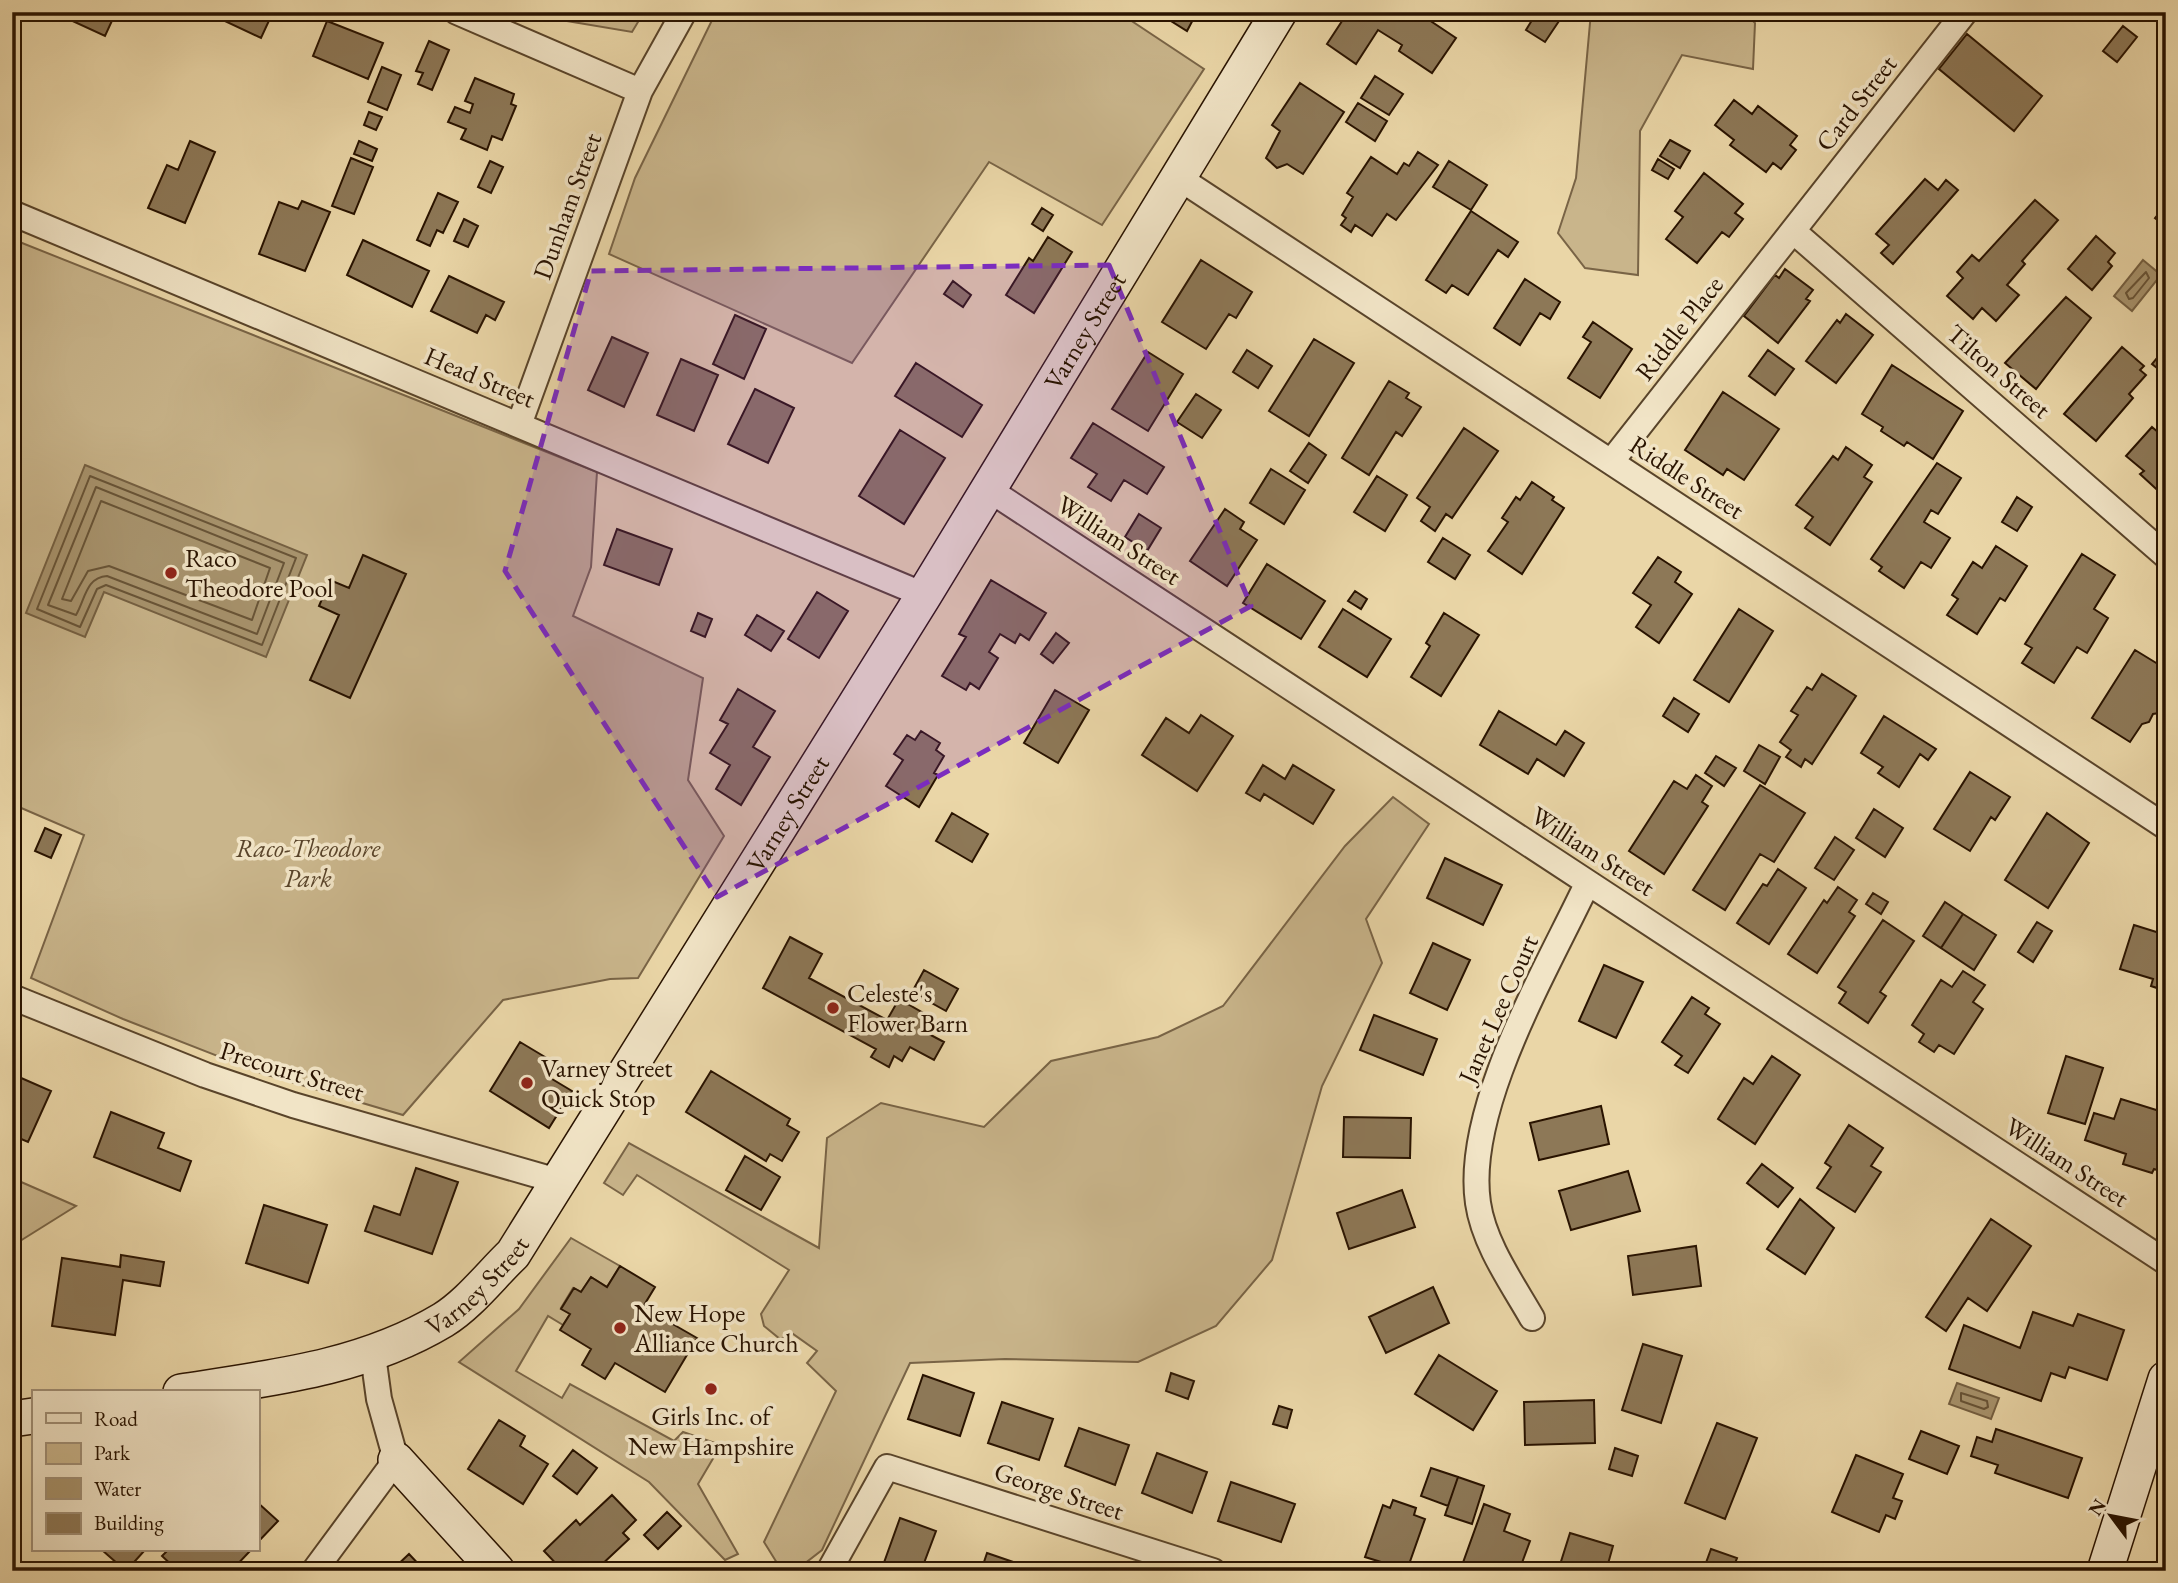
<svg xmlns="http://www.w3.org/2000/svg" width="2178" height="1583" font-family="'EB Garamond',serif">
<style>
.green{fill:#c9b58b;stroke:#796446;stroke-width:2}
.water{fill:#a8946e;stroke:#756042;stroke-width:2}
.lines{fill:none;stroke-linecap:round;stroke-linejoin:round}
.shore{stroke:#685437;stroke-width:2}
.building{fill:#8d7857;stroke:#291300;stroke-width:2}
.street-casing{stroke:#59442a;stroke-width:28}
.secondary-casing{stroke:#291300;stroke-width:38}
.street{stroke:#f1e4c6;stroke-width:24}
.secondary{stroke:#f1e4c6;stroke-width:35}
.marked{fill:#7b2cbf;fill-opacity:0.2;stroke:#7b2cbf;stroke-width:5;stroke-dasharray:14 9;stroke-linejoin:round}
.poi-dot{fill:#8f2418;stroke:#f1e4c6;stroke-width:2.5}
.labels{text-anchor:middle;stroke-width:7;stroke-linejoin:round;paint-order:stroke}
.street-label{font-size:26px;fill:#291300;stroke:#f1e4c6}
.poi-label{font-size:26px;fill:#291300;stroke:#f1e4c6;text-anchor:start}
.park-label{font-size:26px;font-style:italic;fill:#59442a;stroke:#f1e4c6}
</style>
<rect width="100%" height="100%" fill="#ead6a7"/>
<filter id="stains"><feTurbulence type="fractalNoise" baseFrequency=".00286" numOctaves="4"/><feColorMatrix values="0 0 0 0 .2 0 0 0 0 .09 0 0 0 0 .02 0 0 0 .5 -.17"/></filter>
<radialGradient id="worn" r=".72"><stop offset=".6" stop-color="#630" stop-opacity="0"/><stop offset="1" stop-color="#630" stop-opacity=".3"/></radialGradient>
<path class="green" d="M550 12H644L632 32 567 21Z
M716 12H1118L1204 69 1102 225 989 162 852 363 609 254 635 178Z
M1591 12H1745L1755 23 1753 69 1682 55 1640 131 1638 275 1585 268 1558 233 1576 178Z
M12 239 597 472 591 567 573 616 703 678 688 780 724 836 638 978 610 979 503 1000 403 1115 261 1073 123 1019 31 978 84 835 12 804Z
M1393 797 1429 824 1366 919 1382 963 1322 1086 1272 1260 1216 1326 1138 1362 1005 1359 910 1363 822 1550 795 1571H782L764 1542 836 1391 807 1363 817 1351 793 1334 780 1339 764 1326 761 1314 789 1270 637 1175 623 1195 604 1183 629 1143 819 1248 827 1138 881 1103 984 1127 1051 1061 1158 1037 1223 1006 1345 846Z
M12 1178 76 1206 12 1246Z
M571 1238 620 1266 607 1287 591 1277 581 1292 573 1288 561 1308 570 1314 563 1325 548 1316 516 1371 562 1398 570 1384 674 1441 683 1432 721 1445 698 1484 738 1554 725 1560 649 1482 459 1362 519 1309Z"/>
<path class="water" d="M2143 260 2161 275 2132 311 2114 296Z
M85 465 307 555 266 657 104 592 85 637 26 613Z
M1957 1383 1999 1398 1991 1419 1949 1404Z"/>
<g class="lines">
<path class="shore" d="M2146 272 2149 278 2133 298 2129 299 2126 293Z
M90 476 296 558 262 645 106 585 97 589 80 627 37 609Z
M96 487 284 563 257 634 107 576C86 577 85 600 76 615L48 605Z
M101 501 270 568 252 620 109 566 88 571 71 601 62 599Z
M1961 1393 1987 1401 1988 1407 1984 1409 1961 1401Z"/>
</g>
<path class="building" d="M69 12H116L105 36 66 18Z
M213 12H273L261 38 212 15Z
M1164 12H1197L1187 31 1163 16Z
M1348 12H1417L1456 38 1432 73 1399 51 1402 45 1378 30 1356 64 1327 44Z
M1537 12H1552L1561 18 1545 42 1526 30Z
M327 21 383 43 368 79 313 56Z
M2123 26 2137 37 2117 62 2103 51Z
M1967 34 2042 96 2014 131 1939 69Z
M429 41 449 50 432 90 418 84 423 73 416 71Z
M382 67 401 75 387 110 368 102Z
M1375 76 1403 94 1389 115 1361 98Z
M475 78 514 94 511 104 516 106 502 140 492 136 487 150 461 139 466 129 448 122 455 107 470 113 473 104 465 101Z
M1300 83 1344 112 1303 174 1287 164 1277 168 1266 158 1280 131 1272 125Z
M1734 100 1752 114 1758 106 1797 136 1790 145 1796 150 1781 169 1773 163 1766 172 1730 145 1734 140 1715 125Z
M1358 103 1387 121 1375 141 1346 122Z
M369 112 382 117 376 130 364 125Z
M1670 140 1690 151 1680 168 1660 156Z
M190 141 215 152 185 223 148 208 167 165 178 170Z
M359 141 377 149 372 161 354 154Z
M1418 152 1438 165 1396 220 1387 214 1372 236 1355 225 1351 232 1341 225 1346 218 1342 215 1353 197 1347 193 1371 157 1397 174 1404 163 1409 166Z
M351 158 373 167 354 214 332 206Z
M1658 159 1674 169 1668 179 1652 170Z
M490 161 503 167 491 193 478 187Z
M1449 161 1487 185 1471 210 1433 187Z
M1704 173 1743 204 1735 213 1743 219 1729 237 1722 232 1697 263 1666 239 1683 217 1675 211Z
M1925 179 1938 190 1946 180 1958 190 1893 264 1881 253 1889 245 1876 234Z
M438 193 458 202 443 233 437 230 430 246 417 240Z
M2035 200 2058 220 2022 261 2025 264 2007 285 2019 295 1996 321 1982 308 1973 319 1947 296 1963 278 1957 272 1972 255 1979 261Z
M302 201 330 212 305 271 259 254 279 202 298 209Z
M2166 205V227L2155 218Z
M1042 208 1053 215 1043 231 1032 224Z
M1471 211 1518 242 1508 257 1498 250 1468 295 1452 285 1446 293 1426 280Z
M464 219 478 226 468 247 454 241Z
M2096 236 2115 253 2108 262 2112 266 2092 290 2068 269Z
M1048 237 1072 252 1034 313 1006 295 1029 258 1033 261Z
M363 240 429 271 412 307 347 275Z
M1201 260 1252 292 1236 318 1229 314 1206 349 1162 322Z
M1785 269 1813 290 1806 299 1810 301 1778 343 1744 316 1775 275 1779 278Z
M449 276 504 302 495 320 486 315 477 333 431 311Z
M1525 279 1560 302 1550 319 1540 313 1520 345 1494 328Z
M953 281 971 295 963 307 944 294Z
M2066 297 2091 318 2036 389 2005 363Z
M1846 314 1873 335 1836 383 1806 361 1837 320 1840 323Z
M735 315 766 329 744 379 713 364Z
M1593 322 1632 349 1600 398 1568 378 1591 342 1583 337Z
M612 337 648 353 624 407 588 390Z
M1314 339 1354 363 1309 436 1269 411Z
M2122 347 2144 366 2140 370 2146 375 2129 394 2133 398 2096 441 2064 414Z
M2166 347V375L2152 364Z
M1247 350 1272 366 1258 388 1233 372Z
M1768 350 1794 369 1775 395 1749 376Z
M1148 352 1183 374 1148 431 1112 409Z
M681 359 718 375 694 431 657 415Z
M916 363 982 405 962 437 895 396Z
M1892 365 1963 411 1933 459 1907 442 1904 446 1881 431 1883 427 1862 414Z
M1389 381 1409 393 1406 398 1421 407 1402 436 1396 432 1369 475 1342 458Z
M755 389 794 408 768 463 728 444Z
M1723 392 1779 429 1744 480 1727 469 1723 475 1685 450Z
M1196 394 1221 410 1202 438 1177 422Z
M1093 423 1164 467 1147 494 1124 480 1111 501 1088 487 1097 474 1071 458Z
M2152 427 2166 439V498L2140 474 2144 471 2126 456Z
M1464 428 1498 451 1452 518 1446 514 1435 531 1421 521 1430 507 1417 498Z
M900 430 945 458 904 524 859 496Z
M1309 443 1326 455 1308 483 1290 471Z
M1846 447 1872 465 1864 477 1872 482 1830 545 1805 528 1813 517 1796 505 1833 456 1838 460Z
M1937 463 1961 478 1938 514 1931 510 1924 522 1950 538 1931 568 1921 562 1904 588 1879 571 1882 567 1871 559Z
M1271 469 1305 490 1284 524 1250 503Z
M1377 476 1407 495 1385 531 1354 512Z
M1532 482 1554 497 1552 500 1564 508 1522 574 1488 551 1508 522 1502 518 1516 497 1520 500Z
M2017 497 2032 507 2017 531 2002 522Z
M1225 509 1244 522 1240 529 1257 540 1227 586 1190 561Z
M1139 514 1161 528 1147 551 1125 537Z
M617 529 672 549 659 585 604 565Z
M1443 538 1470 555 1455 579 1428 562Z
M1996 546 2027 566 2005 601 2000 598 1977 634 1947 615 1958 599 1952 595 1973 562 1982 568Z
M2082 554 2115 575 2094 609 2108 618 2087 653 2077 647 2054 683 2022 663 2032 648 2025 644Z
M363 555 406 574 350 698 310 680 339 615 319 606 330 580 349 588Z
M1658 557 1681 572 1675 582 1692 594 1659 643 1636 627 1651 605 1633 593Z
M1267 564 1325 601 1301 639 1243 603Z
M991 580 1046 613 1029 640 1020 634 1015 643 1000 634 989 652 998 658 979 689 970 683 966 690 942 676 966 637 959 634Z
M1355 591 1367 599 1361 609 1348 601Z
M817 592 848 611 819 658 788 639Z
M1343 609 1391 639 1367 677 1319 647Z
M1739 609 1773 631 1729 702 1694 680Z
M698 613 712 619 705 637 691 631Z
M1444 613 1479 635 1441 696 1411 677 1430 646 1426 643Z
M757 615 784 631 771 651 745 635Z
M1056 633 1069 643 1053 663 1041 654Z
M2135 650 2166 669V712L2153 714 2149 722 2142 724 2130 742 2092 718Z
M1822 674 1856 696 1812 764 1805 759 1801 767 1786 757 1791 750 1780 742 1798 715 1791 711 1807 687 1812 690Z
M738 689 775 711 753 747 770 757 741 805 716 789 730 765 710 753 728 724 720 720Z
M1055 690 1089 710 1058 763 1024 743Z
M1674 698 1699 714 1688 732 1663 716Z
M1499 711 1556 745 1565 731 1584 743 1564 776 1537 759 1528 774 1480 745Z
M1201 715 1233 736 1197 791 1142 755 1166 718 1189 733Z
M1884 716 1936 749 1928 760 1920 754 1899 787 1878 773 1883 767 1861 753Z
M921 731 940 743 936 750 944 756 934 773 938 775 919 807 886 786 903 760 894 754 907 735 915 740Z
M1759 745 1780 757 1765 784 1744 771Z
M1716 756 1736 768 1724 786 1705 773Z
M1263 765 1285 779 1293 765 1334 790 1313 824 1264 794 1260 801 1246 793Z
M1970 772 2010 797 1995 820 1991 817 1970 851 1934 829Z
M1696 775 1712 786 1702 802 1708 806 1664 874 1629 851 1674 781 1687 789Z
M1760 785 1805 813 1774 862 1760 854 1725 910 1693 890Z
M1874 809 1903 828 1885 857 1856 838Z
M952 813 988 834 972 862 936 841Z
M2047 813 2089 843 2048 908 2005 880Z
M45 828 61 835 51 858 35 851Z
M1835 837 1854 850 1834 880 1815 868Z
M1445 858 1502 885 1483 925 1427 898Z
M1778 869 1806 888 1769 944 1737 923 1763 884 1767 886Z
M1838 887 1857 900 1849 912 1855 916 1817 973 1788 954 1824 900 1827 903Z
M1873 893 1888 902 1881 914 1866 904Z
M1945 902 1963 914 1941 948 1923 936Z
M1963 914 1996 935 1974 970 1941 948Z
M1883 920 1914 941 1880 992 1886 996 1868 1023 1839 1003 1846 992 1838 987Z
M2037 922 2052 931 2033 962 2018 952Z
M2134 925 2166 935V991L2151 986 2153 979 2120 969Z
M790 937 822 954 809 978 887 1020 899 999 932 1018 925 1032 944 1042 934 1060 910 1047 902 1061 894 1056 889 1067 871 1057 876 1049 763 988Z
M1433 943 1470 960 1447 1010 1410 993Z
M1604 965 1643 982 1616 1038 1579 1021Z
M924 970 958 989 946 1011 912 992Z
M1963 971 1985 985 1973 1002 1983 1009 1954 1054 1939 1045 1934 1052 1919 1042 1924 1034 1912 1025 1941 980 1952 987Z
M1692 997 1709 1008 1705 1014 1720 1024 1688 1073 1675 1065 1682 1056 1662 1042Z
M1374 1015 1437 1039 1423 1075 1360 1050Z
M520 1042 555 1063 547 1076 572 1091 549 1128 490 1091Z
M1772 1056 1800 1075 1755 1144 1718 1119 1744 1078 1753 1084Z
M2066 1056 2103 1068 2085 1124 2048 1113Z
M711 1071 790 1119 787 1125 799 1132 782 1161 770 1154 766 1161 686 1112Z
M12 1074 51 1091 28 1142 12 1135Z
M2121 1099 2166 1113V1173L2154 1169 2152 1173 2123 1164 2126 1154 2085 1140 2094 1113 2114 1119Z
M1601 1106 1609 1144 1539 1160 1530 1123Z
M111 1112 164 1133 158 1148 191 1161 180 1191 94 1157Z
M1344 1117 1411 1118 1410 1158 1343 1157Z
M1849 1125 1883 1148 1871 1166 1881 1172 1855 1212 1817 1188 1831 1167 1825 1163Z
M745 1156 780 1177 761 1210 726 1190Z
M1762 1164 1793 1188 1778 1207 1747 1183Z
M416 1168 458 1182 432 1254 365 1231 374 1206 400 1215Z
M1628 1171 1640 1211 1571 1230 1559 1191Z
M1402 1190 1415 1227 1349 1249 1337 1213Z
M1800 1199 1834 1228 1805 1274 1767 1249Z
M264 1205 327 1225 308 1283 246 1263Z
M1991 1219 2031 1246 1987 1311 1968 1298 1946 1331 1926 1317Z
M1696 1246 1701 1286 1633 1295 1628 1256Z
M121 1255 164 1262 160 1286 123 1280 115 1335 52 1326 62 1258 120 1267Z
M620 1266 655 1287 643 1307 697 1338 665 1392 615 1363 605 1379 582 1365 591 1349 560 1330 570 1314 561 1309 574 1288 581 1292 591 1277 607 1287Z
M1433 1287 1449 1323 1386 1353 1369 1317Z
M2033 1312 2073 1326 2078 1314 2124 1330 2107 1380 2069 1367 2065 1378 2051 1373 2041 1401 1949 1369 1964 1325 2020 1348Z
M1643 1344 1682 1356 1661 1423 1622 1410Z
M1439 1355 1497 1391 1473 1430 1415 1394Z
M1171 1373 1194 1381 1188 1399 1166 1391Z
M923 1375 974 1393 960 1436 908 1419Z
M1594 1400 1595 1443 1525 1445 1524 1402Z
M1002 1402 1053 1419 1039 1460 988 1443Z
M1279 1406 1292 1410 1287 1428 1273 1424Z
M499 1420 525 1436 520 1446 548 1464 523 1504 468 1469Z
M1717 1423 1757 1438 1725 1519 1685 1503Z
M1079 1428 1129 1445 1115 1485 1065 1466Z
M1996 1429 2082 1458 2068 1498 1995 1473 1998 1465 1971 1456 1977 1437 1992 1442Z
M1921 1431 1959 1446 1947 1474 1909 1459Z
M1615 1448 1638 1456 1632 1476 1609 1469Z
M573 1450 597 1468 577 1494 553 1476Z
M1157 1453 1207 1472 1192 1513 1142 1493Z
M1856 1455 1903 1474 1893 1498 1902 1501 1895 1519 1886 1515 1879 1532 1832 1512Z
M1431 1468 1458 1477 1448 1506 1421 1496Z
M1458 1477 1484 1486 1472 1524 1445 1515Z
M1231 1482 1295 1504 1281 1542 1218 1521Z
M612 1495 636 1520 623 1533 629 1539 597 1569 593 1564 585 1571H563L544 1551 576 1520 580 1525Z
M12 1500 22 1571H12Z
M1393 1500 1416 1508 1414 1515 1425 1519 1407 1570 1365 1557 1383 1505 1390 1508Z
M257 1502 278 1521 257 1543Z
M1484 1504 1510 1514 1504 1531 1530 1541 1519 1571H1460Z
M667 1512 681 1526 658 1549 644 1535Z
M900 1518 936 1531 921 1571H881Z
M1570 1533 1613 1546 1606 1571H1558Z
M1711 1549 1737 1558 1732 1571H1703Z
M102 1550H145L126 1571Z
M168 1550H251L231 1571H178L162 1556Z
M987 1553 1025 1566 1023 1571H981Z
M409 1554 425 1571H391Z"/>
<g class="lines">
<defs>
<path id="street" d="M457 12 640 91
M1176 176 2166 827
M12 213 924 595
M1793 231 2166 556
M519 425 640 91 684 12
M1611 462 1965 12
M988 489 2166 1262
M12 997 205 1075 293 1105 561 1182
M1532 1318C1512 1283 1484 1244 1478 1203 1464 1108 1547 969 1587 884
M314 1571 396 1460 379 1399 373 1355
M829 1571 887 1467 1213 1571"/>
<g id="secondary">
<path id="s1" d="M181 1392C272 1378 363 1368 443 1320 469 1304 491 1275 513 1254L924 595 1279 12"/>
<path d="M12 1419 33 1416"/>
<path d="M396 1460 497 1571"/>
<path d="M2105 1571 2166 1379"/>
</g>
</defs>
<use href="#street" class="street-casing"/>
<use href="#secondary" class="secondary-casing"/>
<use href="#street" class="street"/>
<use href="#secondary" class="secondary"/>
</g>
<path class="marked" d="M1109 265 1251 606 717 897 505 571 591 271Z"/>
<g class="poi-dot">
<circle cx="171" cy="573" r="7"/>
<circle cx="833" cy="1008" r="7"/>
<circle cx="527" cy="1083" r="7"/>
<circle cx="620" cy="1328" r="7"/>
<circle cx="711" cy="1389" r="7"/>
</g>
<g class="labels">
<g class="street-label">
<text transform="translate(1856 103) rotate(-52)" y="9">Card Street</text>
<text transform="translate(567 206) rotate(-70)" y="9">Dunham Street</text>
<text transform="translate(1679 328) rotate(-52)" y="9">Riddle Place</text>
<text dy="9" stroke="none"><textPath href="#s1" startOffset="1456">Varney Street</textPath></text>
<text transform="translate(1999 371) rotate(41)" y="9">Tilton Street</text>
<text transform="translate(480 377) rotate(23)" y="9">Head Street</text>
<text transform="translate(1687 477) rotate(33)" y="9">Riddle Street</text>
<text transform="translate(1119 540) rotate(33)" y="9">William Street</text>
<text dy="9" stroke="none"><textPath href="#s1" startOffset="889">Varney Street</textPath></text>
<text transform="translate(1593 851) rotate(33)" y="9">William Street</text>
<text transform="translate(1498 1009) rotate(-66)" y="9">Janet Lee Court</text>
<text transform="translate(292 1071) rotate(17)" y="9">Precourt Street</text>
<text transform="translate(2067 1162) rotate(33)" y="9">William Street</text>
<text dy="9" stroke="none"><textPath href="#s1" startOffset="322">Varney Street</textPath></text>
<text transform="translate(1059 1491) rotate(18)" y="9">George Street</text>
</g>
<g class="poi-label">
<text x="185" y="567">Raco<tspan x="185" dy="30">Theodore Pool</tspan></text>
<text x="847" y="1002">Celeste's<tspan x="847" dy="30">Flower Barn</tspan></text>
<text x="541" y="1077">Varney Street<tspan x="541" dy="30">Quick Stop</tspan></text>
<text x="634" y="1322">New Hope<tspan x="634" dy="30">Alliance Church</tspan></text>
<text x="711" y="1425" text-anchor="middle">Girls Inc. of<tspan x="711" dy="30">New Hampshire</tspan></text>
</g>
<g class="park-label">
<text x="308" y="857">Raco-Theodore<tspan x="308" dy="30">Park</tspan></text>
</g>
</g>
<rect width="2178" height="1583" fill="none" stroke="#ead6a7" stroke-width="42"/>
<rect x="14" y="14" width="2150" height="1555" fill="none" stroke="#291300" stroke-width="3.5"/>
<rect x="21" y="21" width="2136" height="1541" fill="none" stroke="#291300" stroke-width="2"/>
<rect x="32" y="1390" width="228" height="161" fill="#f1e4c6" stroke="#a19077" stroke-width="2"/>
<rect x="46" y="1413" width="35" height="10" fill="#f1e4c6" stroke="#a19077" stroke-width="2"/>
<text x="94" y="1426" font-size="21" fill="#291300">Road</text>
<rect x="46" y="1443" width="35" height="21" fill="#c9b58b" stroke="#a19077" stroke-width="2"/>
<text x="94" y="1460" font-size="21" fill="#291300">Park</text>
<rect x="46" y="1478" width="35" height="21" fill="#a8946e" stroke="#a19077" stroke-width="2"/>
<text x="94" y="1496" font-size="21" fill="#291300">Water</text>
<rect x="46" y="1513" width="35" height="21" fill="#8d7857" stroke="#a19077" stroke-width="2"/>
<text x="94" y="1530" font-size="21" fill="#291300">Building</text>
<g transform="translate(2111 1516) rotate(302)" stroke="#f1e4c6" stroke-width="5" paint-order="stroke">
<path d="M0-5L12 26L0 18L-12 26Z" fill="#291300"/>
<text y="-10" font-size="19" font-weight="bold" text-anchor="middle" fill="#291300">N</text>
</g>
<rect width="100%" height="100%" filter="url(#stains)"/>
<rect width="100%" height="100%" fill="url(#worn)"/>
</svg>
